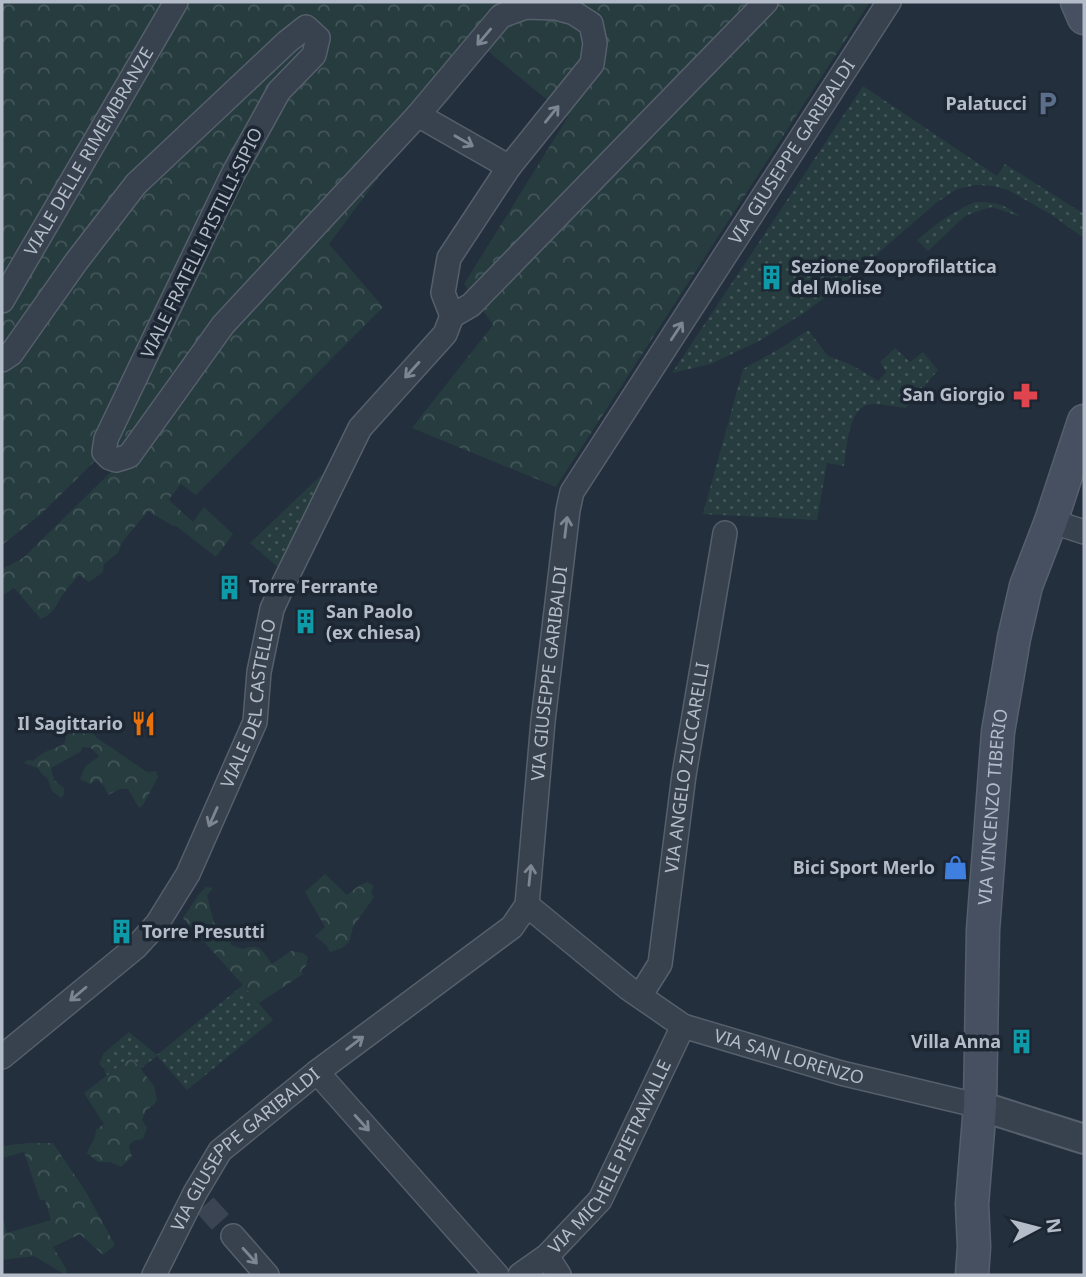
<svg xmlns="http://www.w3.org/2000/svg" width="1086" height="1277" font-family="'Noto Sans',sans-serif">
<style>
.grass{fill:url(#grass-dots)}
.forest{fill:url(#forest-crowns)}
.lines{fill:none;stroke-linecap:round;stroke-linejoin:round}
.minor-tunnel{stroke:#3a4453;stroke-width:23;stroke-dasharray:23 11;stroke-linecap:butt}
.minor-casing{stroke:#565f6c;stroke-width:26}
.tertiary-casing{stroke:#565f6c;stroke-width:32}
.secondary-casing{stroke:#565f6c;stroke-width:35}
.minor{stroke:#38414e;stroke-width:23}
.tertiary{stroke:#38414e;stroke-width:28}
.secondary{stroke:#465061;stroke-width:32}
.oneway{stroke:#7c8592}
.labels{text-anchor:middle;stroke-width:7;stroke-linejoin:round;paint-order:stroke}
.poi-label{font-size:18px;font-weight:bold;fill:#b4bcc9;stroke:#1d2633;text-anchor:end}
.street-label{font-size:18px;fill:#b4bcc9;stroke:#1d2633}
</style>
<defs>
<pattern id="grass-dots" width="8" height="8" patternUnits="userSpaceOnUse" patternTransform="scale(1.75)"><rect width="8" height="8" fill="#263c3f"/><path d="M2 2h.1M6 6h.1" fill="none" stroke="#435659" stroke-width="1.8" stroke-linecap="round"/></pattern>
<pattern id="forest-crowns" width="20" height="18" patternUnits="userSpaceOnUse" patternTransform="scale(1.75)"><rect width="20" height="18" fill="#263c3f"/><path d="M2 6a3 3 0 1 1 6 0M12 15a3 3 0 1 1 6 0" fill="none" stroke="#435659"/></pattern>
</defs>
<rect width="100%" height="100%" fill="#242f3e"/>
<path class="grass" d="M863 86 997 176 1005 164 1084 214V235L1081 236 1052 215 1008 190 994 186 976 185 957 189 936 203 838 288 804 313 761 340 711 364 672 373Z
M975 202C995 202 1005 204 1021 217L992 207 981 210 965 216 928 251 917 240C935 224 953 212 975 202Z
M808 330 828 356 852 365 878 381 886 372 880 362 895 348 910 362 923 352 938 370 906 408C895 407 883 404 872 404 848 405 847 447 844 466L827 463 817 520 703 514 743 369 781 348Z
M334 463 281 570 250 543Z
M243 985 273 1020 187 1090 157 1056 140 1069 130 1058 106 1076 104 1068 99 1064 104 1053 129 1032 157 1055Z"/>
<path class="forest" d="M2 2H870L556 487 412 428 493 325 464 284 568 117 484 48 450 99 399 150 329 244 383 307 196 495 181 484 169 499 171 502 193 522 204 507 233 534 216 557 175 525 173 526 148 511 123 541 118 553 104 564 103 572 89 582 79 575C74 581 68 587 64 593 55 605 56 612 41 619L14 588 2 596V569L23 558 117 466 99 457 41 514 2 545Z
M51 719C57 722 59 726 64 730 71 735 79 732 86 733L91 731 97 738 147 772 156 771 158 777 143 805 139 808 128 789H120L108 795 104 786 97 780 90 784 80 779 85 767 99 756 91 748 83 747 80 752 51 768 54 780 64 788V794L61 798 52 791 48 779 41 773 38 768 24 763 28 760 33 761C44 750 53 750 64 744L66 739 64 734 59 732 53 734 49 724Z
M325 874 347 895 360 885 368 882 374 886 371 893 374 897 353 927 349 942 342 948 330 952 326 945 315 936 325 927 305 892Z
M206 887 213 888 207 895 214 923 221 925 229 930 231 945 243 949C260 942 263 952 272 964L291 951 303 953 308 957 306 966 301 970 303 974 259 1003 183 918 199 894Z
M131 1057 154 1086 157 1099 154 1105 146 1110 142 1120 147 1128 143 1139 133 1141 129 1146 132 1157 121 1167 110 1162H98L87 1153C90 1144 96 1139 96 1130L104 1124 84 1093Z
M29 1143H53L86 1192 115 1245 103 1255 80 1234 53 1247 67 1270 66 1275 34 1256 2 1260V1214L7 1233 51 1220 45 1200H40L24 1152 2 1158V1146Z"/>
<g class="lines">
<path class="minor-tunnel" d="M205 1205 233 1236"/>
<defs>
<g id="minor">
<path d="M418 115 509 167"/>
<path id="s1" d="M2 301 176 2"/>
<path d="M2 360 11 354 76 262 136 184 287 42 306 27 318 38 314 55 279 91 233 174 106 439 104 452 110 458 116 460 129 456 223 325 418 115 501 16 526 7 556 8 574 13 591 24 595 43 592 64 509 167 449 258 443 293 452 316 471 305 766 2"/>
<path d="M1051 521 1084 532"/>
<path id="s2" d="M527 905 628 988 683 1026 841 1073 980 1106"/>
<path id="s3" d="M640 996 660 964 684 775 725 533"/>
<path id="s4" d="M2 1057 136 947 157 924 188 874 255 722 259 672 272 609 282 587 360 428 445 334 452 316"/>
<path d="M317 1072 497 1275"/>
<path d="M233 1236 267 1275"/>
<path d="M547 1256 559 1275"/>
<path id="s5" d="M154 1275 195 1193 220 1151 317 1072 512 927 527 905 543 721 568 510 572 492 889 2"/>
<path id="s6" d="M520 1275 547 1256 600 1200 683 1026"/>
</g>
<path id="tertiary" d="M980 1106 1084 1139"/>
<g id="secondary">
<path d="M1077 2 1084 18"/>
<path id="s7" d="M972 1275 974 1247 972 1204 980 1106 983 930 998 732 1014 638 1026 586 1051 521 1084 421"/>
</g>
</defs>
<use href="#minor" class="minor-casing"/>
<use href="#tertiary" class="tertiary-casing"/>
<use href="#secondary" class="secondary-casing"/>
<use href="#minor" class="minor"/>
<use href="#tertiary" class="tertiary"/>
<use href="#secondary" class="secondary"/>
</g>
<defs><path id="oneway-shaft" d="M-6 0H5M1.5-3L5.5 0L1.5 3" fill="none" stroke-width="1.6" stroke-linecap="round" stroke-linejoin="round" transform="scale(1.75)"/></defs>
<g class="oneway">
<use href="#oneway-shaft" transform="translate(484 37) rotate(130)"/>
<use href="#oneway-shaft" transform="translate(552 114) rotate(-51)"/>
<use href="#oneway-shaft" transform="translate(464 141) rotate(30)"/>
<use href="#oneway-shaft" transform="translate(677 331) rotate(-57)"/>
<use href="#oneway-shaft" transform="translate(412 370) rotate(132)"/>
<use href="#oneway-shaft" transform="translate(566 527) rotate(-83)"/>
<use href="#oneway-shaft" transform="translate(213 817) rotate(114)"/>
<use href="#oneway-shaft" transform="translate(530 875) rotate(-84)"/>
<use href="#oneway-shaft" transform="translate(78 994) rotate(140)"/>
<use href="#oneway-shaft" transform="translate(355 1043) rotate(-37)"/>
<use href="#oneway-shaft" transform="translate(362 1123) rotate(48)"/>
<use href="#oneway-shaft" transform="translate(250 1256) rotate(48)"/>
</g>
<defs>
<symbol id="parking-bare" viewBox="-9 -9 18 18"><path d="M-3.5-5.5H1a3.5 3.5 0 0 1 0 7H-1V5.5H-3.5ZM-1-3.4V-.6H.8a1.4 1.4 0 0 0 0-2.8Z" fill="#5c6f8a" stroke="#1d2633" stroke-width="2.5" paint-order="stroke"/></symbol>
<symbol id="building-bare" viewBox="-9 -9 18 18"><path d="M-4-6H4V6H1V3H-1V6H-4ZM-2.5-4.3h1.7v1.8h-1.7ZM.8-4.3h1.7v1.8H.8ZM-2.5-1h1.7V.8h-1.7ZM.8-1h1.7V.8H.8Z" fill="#0f9aa8" stroke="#1d2633" stroke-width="2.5" paint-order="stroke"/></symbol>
<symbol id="pharmacy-bare" viewBox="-9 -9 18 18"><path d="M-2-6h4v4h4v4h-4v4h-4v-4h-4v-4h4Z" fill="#e0444e" stroke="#1d2633" stroke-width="2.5" paint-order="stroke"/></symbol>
<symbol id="restaurant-bare" viewBox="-9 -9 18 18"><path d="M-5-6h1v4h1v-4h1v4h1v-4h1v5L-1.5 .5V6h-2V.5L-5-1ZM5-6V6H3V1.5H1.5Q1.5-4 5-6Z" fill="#e8710a" stroke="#1d2633" stroke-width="2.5" paint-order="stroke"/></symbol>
<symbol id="shop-bare" viewBox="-9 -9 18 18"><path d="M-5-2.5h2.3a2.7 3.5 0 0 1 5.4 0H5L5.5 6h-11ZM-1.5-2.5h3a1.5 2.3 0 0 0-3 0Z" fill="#3f7fe0" stroke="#1d2633" stroke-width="2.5" paint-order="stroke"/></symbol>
</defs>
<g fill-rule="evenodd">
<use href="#parking-bare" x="1030" y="86" width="35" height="35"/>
<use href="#building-bare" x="754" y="260" width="35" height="35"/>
<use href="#pharmacy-bare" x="1008" y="378" width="35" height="35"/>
<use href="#building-bare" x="212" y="570" width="35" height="35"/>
<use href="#building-bare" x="288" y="604" width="35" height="35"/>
<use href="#restaurant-bare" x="126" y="706" width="35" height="35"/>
<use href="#shop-bare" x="938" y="850" width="35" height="35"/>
<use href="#building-bare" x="104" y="914" width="35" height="35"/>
<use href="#building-bare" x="1004" y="1024" width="35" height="35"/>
</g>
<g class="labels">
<g class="poi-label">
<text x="1027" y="110">Palatucci</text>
<text x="791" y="273" text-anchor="start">Sezione Zooprofilattica<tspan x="791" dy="21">del Molise</tspan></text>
<text x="1005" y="401">San Giorgio</text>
<text x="249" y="593" text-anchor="start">Torre Ferrante</text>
<text x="326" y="618" text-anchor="start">San Paolo<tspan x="326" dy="21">(ex chiesa)</tspan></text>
<text x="123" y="730">Il Sagittario</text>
<text x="935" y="874">Bici Sport Merlo</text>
<text x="142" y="938" text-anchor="start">Torre Presutti</text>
<text x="1001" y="1048">Villa Anna</text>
</g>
<g class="street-label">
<text dy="6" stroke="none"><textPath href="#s1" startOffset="173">VIALE DELLE RIMEMBRANZE</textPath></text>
<text dy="6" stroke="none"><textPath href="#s5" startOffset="1356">VIA GIUSEPPE GARIBALDI</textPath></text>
<text transform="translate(202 243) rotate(-64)" y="6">VIALE FRATELLI PISTILLI-SIPIO</text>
<text dy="6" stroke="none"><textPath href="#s5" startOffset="768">VIA GIUSEPPE GARIBALDI</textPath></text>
<text dy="6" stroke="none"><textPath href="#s4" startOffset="446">VIALE DEL CASTELLO</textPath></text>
<text dy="6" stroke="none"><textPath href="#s3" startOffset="236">VIA ANGELO ZUCCARELLI</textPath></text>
<text dy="6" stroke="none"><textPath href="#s7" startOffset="469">VIA VINCENZO TIBERIO</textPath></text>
<text dy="6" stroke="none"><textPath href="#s2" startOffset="308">VIA SAN LORENZO</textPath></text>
<text dy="6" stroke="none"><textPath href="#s5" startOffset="158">VIA GIUSEPPE GARIBALDI</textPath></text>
<text dy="6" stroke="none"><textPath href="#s6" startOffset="152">VIA MICHELE PIETRAVALLE</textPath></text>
</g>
</g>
<rect width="1086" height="1277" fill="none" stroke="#b4bcc9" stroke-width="7"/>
<g transform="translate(1037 1228) rotate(83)" stroke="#1d2633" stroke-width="5" paint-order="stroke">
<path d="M0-5L12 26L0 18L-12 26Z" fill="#b4bcc9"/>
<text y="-10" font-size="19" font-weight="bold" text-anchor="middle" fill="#b4bcc9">N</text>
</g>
</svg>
